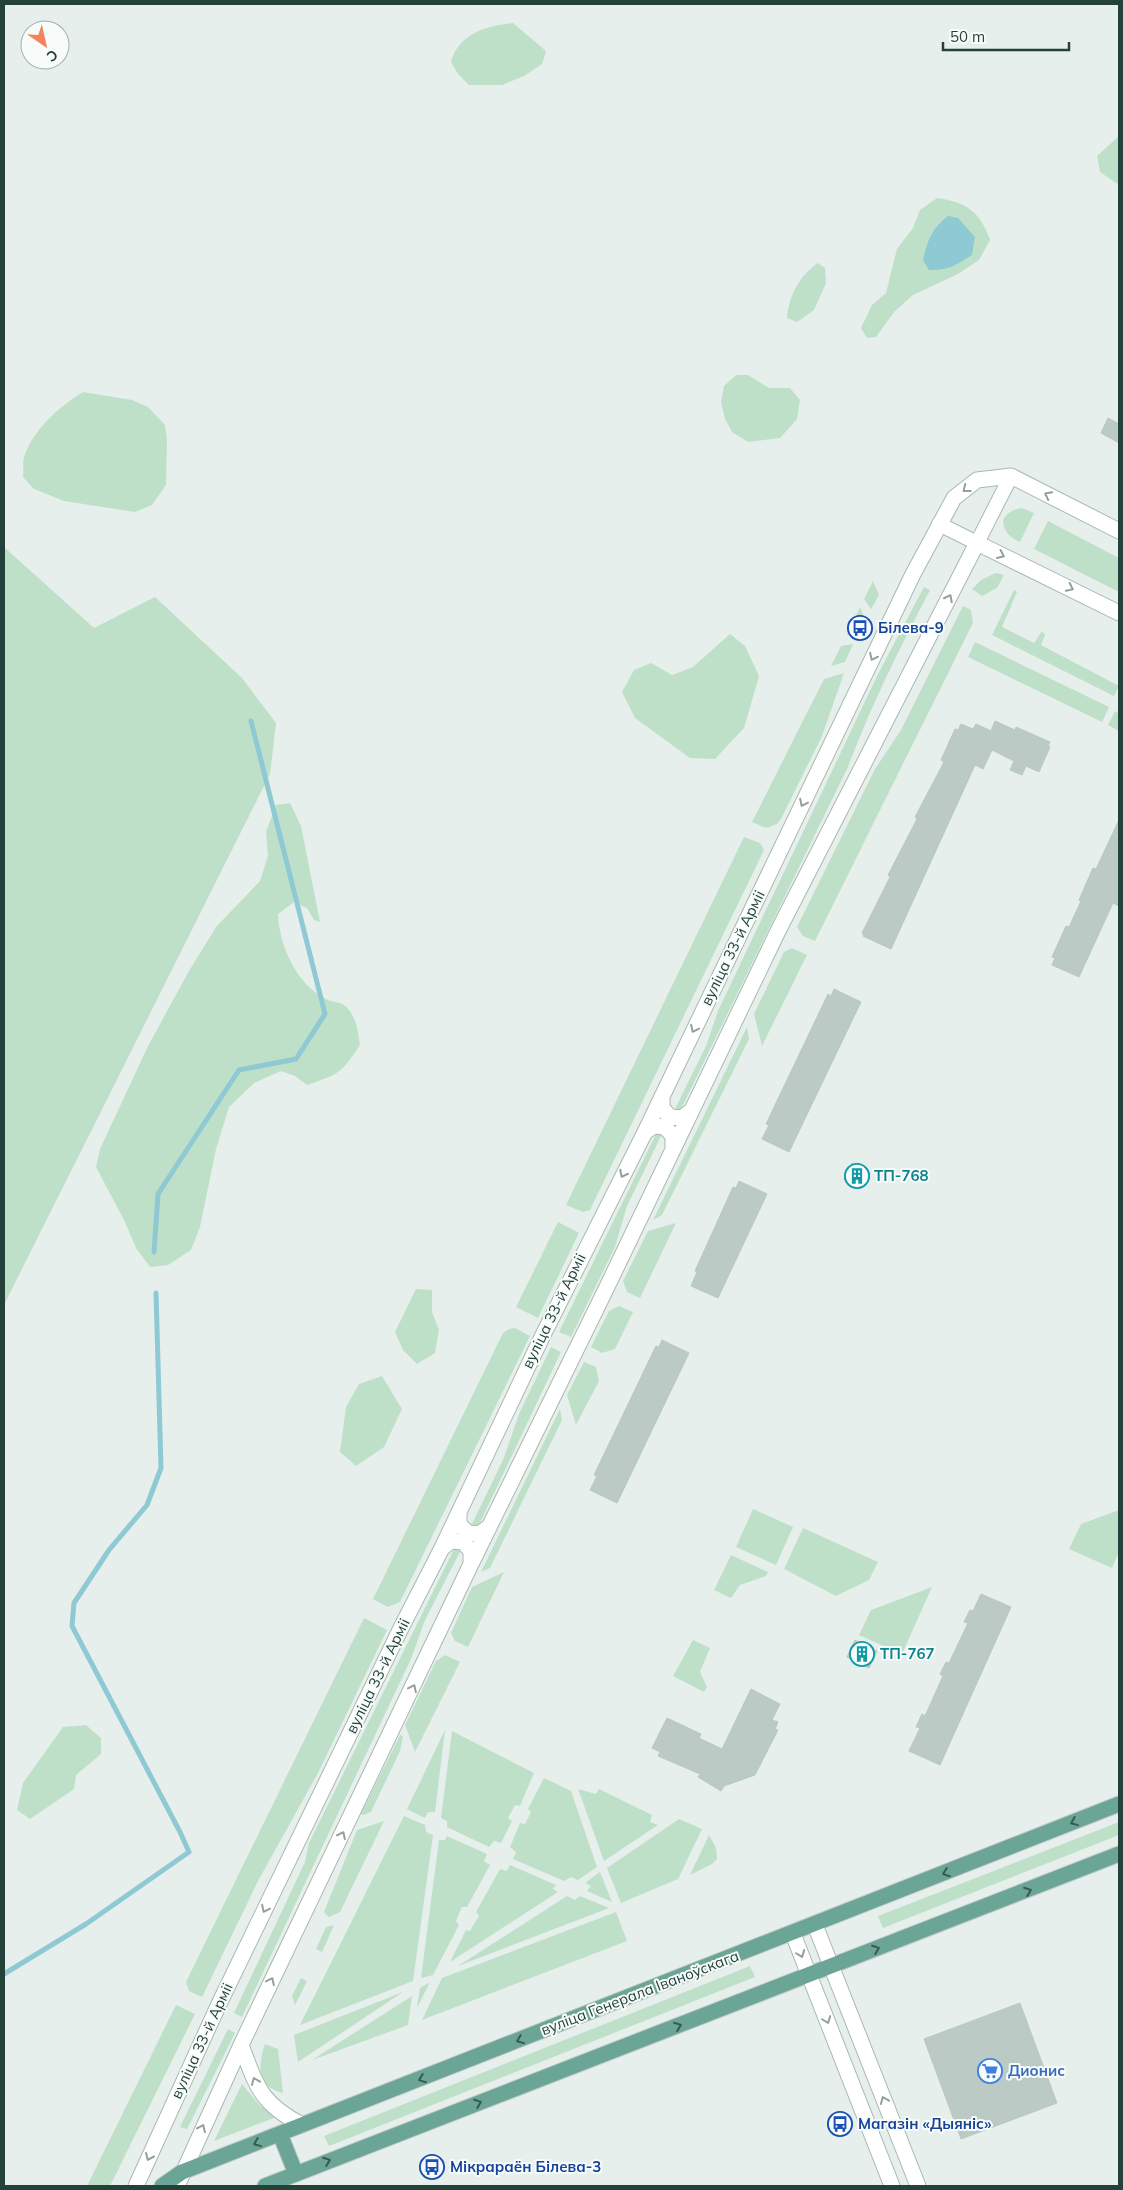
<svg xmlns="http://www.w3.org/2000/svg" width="1123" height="2190" font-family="Mulish,sans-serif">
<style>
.green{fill:#bfe0c8}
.water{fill:#8ec9d4}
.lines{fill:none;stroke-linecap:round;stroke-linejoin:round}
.stream{stroke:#8ec9d4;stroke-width:5}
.building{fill:#bbcac4;stroke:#b8c9c2}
.minor-casing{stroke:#a8b8b2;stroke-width:16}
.tertiary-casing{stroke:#a8b8b2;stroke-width:17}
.primary-casing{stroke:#c2cac8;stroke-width:17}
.minor{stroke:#fff;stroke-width:14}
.tertiary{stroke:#fff;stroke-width:15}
.primary{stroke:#6aa596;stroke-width:15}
.oneway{stroke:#92a09c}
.oneway2{stroke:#365b51}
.labels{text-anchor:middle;stroke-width:4;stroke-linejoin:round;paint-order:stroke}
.transit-label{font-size:15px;font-weight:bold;fill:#164399;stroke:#f7fbf9;text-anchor:start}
.street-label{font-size:15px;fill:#24423a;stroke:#f7fbf9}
.culture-label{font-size:15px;font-weight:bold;fill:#0d838f;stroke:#f7fbf9;text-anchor:start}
.shop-label{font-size:15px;font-weight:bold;fill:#366cbe;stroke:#f7fbf9;text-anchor:start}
</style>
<rect width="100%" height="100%" fill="#e6efeb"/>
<path class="green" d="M513 23 546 51 542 64 524 76 502 85H469L458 74 451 62C459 33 487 26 513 23Z
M1119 136V185L1100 172 1097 156Z
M937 198C966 202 980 211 990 240L979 260 958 274 913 295 894 312 876 337 867 338 861 328 872 305 886 293 897 249 913 228 920 210Z
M818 263 825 268 826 283 814 310 797 322 787 318C789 296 799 276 818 263Z
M736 375H748L769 388H790L800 400 797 419 780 438 748 442 732 432 725 419 721 402 724 386Z
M83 392 132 400 148 407 165 425 167 440 166 485 152 505 135 512 64 501 34 489 23 477C24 470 22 460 25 454 36 427 59 407 83 392Z
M1022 508 1034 513 1020 542C1009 537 1004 532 1003 520 1008 512 1013 509 1022 508Z
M1048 521 1119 558V592L1034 549Z
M4 547 94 628 155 597 242 678 276 723 270 774 4 1305Z
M996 573 1004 575 997 588 982 596 972 589 981 580Z
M873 581 879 595 871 609 864 599Z
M924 587 930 590C900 648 871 705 848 767L679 1113 674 1111 706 1046 718 1011 878 674Z
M1014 590 1017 592 1002 627 1034 643 1042 631 1045 635 1041 645 1119 686 1114 696 992 635Z
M963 606 971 610 973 623 815 941 803 936 797 927 875 769 901 730Z
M860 607 863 615 853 634 847 635Z
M730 634 745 646 759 676 744 728 715 759 690 758 635 718 622 692 634 670 651 663 672 675 693 667Z
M975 642 1109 707 1102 722 968 657Z
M853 644 845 662 831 666 841 646Z
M844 673 822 736 781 819 777 824 766 828 752 822 824 679Z
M1115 711 1119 714V731L1108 725Z
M290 803 301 826 320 922 314 920 307 908 294 902 278 914C279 945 297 985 326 999 331 1002 340 1002 344 1005 356 1014 358 1032 360 1045 341 1073 340 1074 307 1085L295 1076 281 1071 254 1083 229 1107 216 1149 200 1227 191 1250 168 1265 150 1267 136 1248 125 1222 96 1167 100 1149 148 1046 189 971 216 927 260 881 268 856 266 832 276 805Z
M744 837 760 843 764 850 590 1210 583 1212 566 1205Z
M792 948 807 955 762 1046 754 1014 784 952Z
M747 1027 749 1039 662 1215 653 1220Z
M657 1132 662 1134 627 1206 615 1247 571 1337 559 1332Z
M558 1222 579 1233 538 1318 516 1307Z
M676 1223 640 1298 627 1292 623 1281 648 1231Z
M416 1289 432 1290V1312L439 1330 435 1353 417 1364 403 1350 395 1332Z
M619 1306 633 1312 615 1349 602 1353 591 1347 609 1311Z
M515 1328 530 1336 400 1602 388 1607 373 1599 503 1333 509 1329Z
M551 1347 561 1352 477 1529 471 1526 503 1460 519 1414Z
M584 1362 596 1367 599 1381 576 1425 567 1395Z
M382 1376 402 1409 384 1447 356 1466 340 1452 346 1407 359 1384Z
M560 1409 562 1420 490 1568 481 1572Z
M753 1509 793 1527 776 1565 736 1547Z
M1119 1510V1552L1112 1568 1069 1549 1081 1524Z
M803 1528 878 1562 869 1580 836 1596 784 1569Z
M455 1547 461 1550 425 1620 411 1659 242 2017 234 2013 305 1862 309 1843Z
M731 1555 768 1572 766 1576 740 1585 731 1598 714 1590Z
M504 1572 468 1647 455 1641 451 1633 472 1587Z
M932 1587 902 1654 859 1635 871 1610Z
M364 1618 387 1630 318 1773 258 1881 202 1997 189 1991 186 1982Z
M693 1640 710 1648 700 1672 707 1687 704 1692 673 1676Z
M445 1655 460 1662 415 1752 405 1725 436 1661Z
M86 1725 101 1738V1754L76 1775 74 1789 30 1819 17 1810 23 1783 63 1727Z
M445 1730 435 1812H428L425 1818 407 1809Z
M452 1731 534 1773 520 1806 515 1805 508 1818 512 1821 501 1843 494 1841 489 1847 447 1827V1821L441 1818Z
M400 1735 403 1736 400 1751 371 1812 364 1815 361 1814Z
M544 1778 571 1791 597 1867 578 1880 571 1877 564 1881 513 1859 516 1852 510 1847 520 1823 525 1824 531 1812 528 1809Z
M578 1789 596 1794 599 1789 652 1815 650 1822 658 1825 604 1861Z
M404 1816 425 1825 426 1832 433 1835 413 1981 300 2025Z
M679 1819 702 1829 678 1879 621 1903 607 1868Z
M384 1821 340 1912 329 1917 324 1912 357 1830Z
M1119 1822V1835L883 1928 878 1916Z
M709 1835 716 1848 717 1859 712 1864 690 1875Z
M447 1836 487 1854 484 1861 490 1865 467 1907H462L456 1921 459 1925 433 1975 421 1978 439 1840H445Z
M510 1865 556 1885 553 1889 558 1892 450 1962 466 1930 470 1931 479 1916 476 1912 500 1869 507 1871Z
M600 1872 612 1902 587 1891 591 1886 585 1883Z
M567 1896 575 1900 580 1896 609 1908 458 1966Z
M616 1912 627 1941 422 2020 442 1978Z
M334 1925 322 1952 316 1949 326 1927Z
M750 1966 755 1977 329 2146 324 2136Z
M301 1978 307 1981 295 2005 292 1996Z
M430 1982 417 2008 420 1988Z
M403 1992 298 2062 294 2035Z
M412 1996 408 2025 312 2060Z
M176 2005 195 2014 110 2186H87Z
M228 2029 235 2033 187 2129 180 2127Z
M265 2044 278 2049 283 2093C256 2086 258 2065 265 2044Z
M242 2084 260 2106 279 2116 214 2141Z"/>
<path class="water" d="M948 216 958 218 975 237 972 255C957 265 947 271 929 270L923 260C927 241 932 228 948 216Z"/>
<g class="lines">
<path class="stream" d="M154 1252 158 1194 239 1070 296 1059 325 1014 251 721
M4 1974 86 1924 189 1852 180 1832 72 1626 74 1603 109 1550 147 1505 161 1468 156 1293"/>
</g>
<path class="building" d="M1108 418 1119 424V443L1101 433Z
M995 721 1015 730 1016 727 1050 742 1048 746 1050 747 1039 772 1026 766 1022 775 1010 770 1014 761 992 750 983 769 975 765 891 949 863 936 864 934 862 933 890 877 888 875 917 819 915 817 944 762 941 760 955 729 958 730 961 724 973 729 976 724 991 731Z
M1119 820V906L1113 903 1079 977 1052 965 1055 958 1052 957 1066 926 1069 927 1081 901 1079 900 1093 868 1096 869Z
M834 989 861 1002 789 1152 762 1139 769 1125 766 1124 828 994 831 996Z
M852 1163 870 1173 861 1189 844 1179Z
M739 1181 767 1194 718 1298 691 1286 697 1272 695 1271 733 1187 736 1188Z
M662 1340 689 1353 617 1503 590 1490 597 1476 594 1475 656 1346 659 1347Z
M981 1594 1011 1607 940 1765 909 1751 920 1728 916 1727 922 1714 925 1716 943 1676 940 1674 946 1662 949 1663 968 1623 964 1622 970 1610 973 1611Z
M855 1640 877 1651 869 1668 847 1657Z
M751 1689 780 1704 772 1720 778 1722 775 1729 778 1730 755 1775 724 1786 721 1791 698 1777 700 1774 658 1756 660 1752 652 1748 667 1718 701 1734 699 1738 722 1749Z
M1020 2003 1057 2103 961 2139 924 2039Z"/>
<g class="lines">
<defs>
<path id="minor" d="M939 524 977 543 1011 476"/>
<path id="tertiary" d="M662 1096V1108L670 1117 682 1118 691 1111
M645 1132 654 1126 665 1127 673 1136V1148
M459 1512V1524L468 1533 479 1534 489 1527
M442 1548 451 1541 463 1542 471 1551V1564
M815 1925 918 2186
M793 1934 892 2186
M241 2045C257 2087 260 2103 302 2125
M136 2186 219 2004 401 1628 442 1548 542 1337 645 1132 913 574 954 498 977 480 1011 476 1119 531
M177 2186 241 2045 471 1564 605 1291 779 929 977 543 1119 613"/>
<path id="primary" d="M280 2134 296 2174
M162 2186 182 2172 1119 1804
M265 2186 1119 1854"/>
</defs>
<use href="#minor" class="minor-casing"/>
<use href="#tertiary" class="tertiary-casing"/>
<use href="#primary" class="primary-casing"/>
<use href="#minor" class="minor"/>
<use href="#tertiary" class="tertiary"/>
<use href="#primary" class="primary"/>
</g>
<defs><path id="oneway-chevron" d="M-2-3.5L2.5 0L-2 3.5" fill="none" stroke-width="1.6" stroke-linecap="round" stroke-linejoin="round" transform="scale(1.25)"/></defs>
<g class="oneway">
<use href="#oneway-chevron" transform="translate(966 489) rotate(142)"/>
<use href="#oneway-chevron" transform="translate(1048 495) rotate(-153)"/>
<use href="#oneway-chevron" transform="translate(1001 555) rotate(25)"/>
<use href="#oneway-chevron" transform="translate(1070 588) rotate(26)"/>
<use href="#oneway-chevron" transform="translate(949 598) rotate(-63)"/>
<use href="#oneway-chevron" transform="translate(873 657) rotate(116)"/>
<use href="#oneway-chevron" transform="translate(803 803) rotate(116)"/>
<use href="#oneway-chevron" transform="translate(694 1029) rotate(116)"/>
<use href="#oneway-chevron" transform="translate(623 1174) rotate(117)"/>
<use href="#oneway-chevron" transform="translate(413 1688) rotate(-64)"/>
<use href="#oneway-chevron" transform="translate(342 1835) rotate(-64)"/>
<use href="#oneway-chevron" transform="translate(265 1909) rotate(116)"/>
<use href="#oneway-chevron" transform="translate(801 1954) rotate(69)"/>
<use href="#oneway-chevron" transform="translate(271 1981) rotate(-64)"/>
<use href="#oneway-chevron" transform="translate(827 2020) rotate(69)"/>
<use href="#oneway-chevron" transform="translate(255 2081) rotate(-112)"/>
<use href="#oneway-chevron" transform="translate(884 2100) rotate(-112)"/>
<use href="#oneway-chevron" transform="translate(202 2128) rotate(-65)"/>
<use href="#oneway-chevron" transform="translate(149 2157) rotate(114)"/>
</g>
<g class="oneway2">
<use href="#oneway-chevron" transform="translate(1074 1822) rotate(158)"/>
<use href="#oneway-chevron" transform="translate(946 1873) rotate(159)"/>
<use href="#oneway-chevron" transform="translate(1028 1891) rotate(-21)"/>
<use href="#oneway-chevron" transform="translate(876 1949) rotate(-21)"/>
<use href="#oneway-chevron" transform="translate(678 2026) rotate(-21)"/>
<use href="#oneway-chevron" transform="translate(520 2040) rotate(158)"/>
<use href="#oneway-chevron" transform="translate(422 2079) rotate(159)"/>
<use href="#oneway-chevron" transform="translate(478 2103) rotate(-21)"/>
<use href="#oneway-chevron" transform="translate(257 2143) rotate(158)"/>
<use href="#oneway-chevron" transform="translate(327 2161) rotate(-21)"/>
</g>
<defs>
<symbol id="bus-ring" viewBox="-11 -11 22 22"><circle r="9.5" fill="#f7fbf9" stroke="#1a4fb4" stroke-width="1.5"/><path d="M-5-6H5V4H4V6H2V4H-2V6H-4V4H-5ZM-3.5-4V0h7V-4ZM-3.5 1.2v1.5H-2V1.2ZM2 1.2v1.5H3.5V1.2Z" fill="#1a4fb4"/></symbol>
<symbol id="building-ring" viewBox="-11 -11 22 22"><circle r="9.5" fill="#f7fbf9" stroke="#0f9aa8" stroke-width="1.5"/><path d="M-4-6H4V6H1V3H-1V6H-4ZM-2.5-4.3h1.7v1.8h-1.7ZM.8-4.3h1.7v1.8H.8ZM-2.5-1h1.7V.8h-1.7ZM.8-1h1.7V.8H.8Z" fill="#0f9aa8"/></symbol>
<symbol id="supermarket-ring" viewBox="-11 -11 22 22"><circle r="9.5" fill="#f7fbf9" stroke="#3f7fe0" stroke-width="1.5"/><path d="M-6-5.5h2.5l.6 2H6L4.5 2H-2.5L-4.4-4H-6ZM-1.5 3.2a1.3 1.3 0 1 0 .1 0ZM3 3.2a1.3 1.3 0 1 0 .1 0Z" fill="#3f7fe0"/></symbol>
</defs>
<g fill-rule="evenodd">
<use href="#bus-ring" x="846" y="614" width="28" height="28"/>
<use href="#building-ring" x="843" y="1162" width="28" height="28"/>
<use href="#building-ring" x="848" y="1640" width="28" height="28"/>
<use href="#supermarket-ring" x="976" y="2057" width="28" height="28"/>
<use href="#bus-ring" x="826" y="2110" width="28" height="28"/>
<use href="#bus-ring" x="418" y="2153" width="28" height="28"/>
</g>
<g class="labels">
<g class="transit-label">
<text x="878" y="633">Білева-9</text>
<text x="858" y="2129">Магазін «Дыяніс»</text>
<text x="450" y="2172">Мікрараён Білева-3</text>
</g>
<g class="street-label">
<text transform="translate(733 948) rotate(-64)" y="5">вуліца 33-й Арміі</text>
<text transform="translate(554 1311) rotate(-64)" y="5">вуліца 33-й Арміі</text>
<text transform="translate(378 1676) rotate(-64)" y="5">вуліца 33-й Арміі</text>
<text transform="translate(640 1993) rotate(-21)" y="5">вуліца Генерала Іваноўскага</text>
<text transform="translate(202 2041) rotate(-65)" y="5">вуліца 33-й Арміі</text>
</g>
<g class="culture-label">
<text x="874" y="1181">ТП-768</text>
<text x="880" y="1659">ТП-767</text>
</g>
<g class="shop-label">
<text x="1008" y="2076">Дионис</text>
</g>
</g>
<rect width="1123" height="2190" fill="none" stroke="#24423a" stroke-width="10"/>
<g transform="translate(45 45) rotate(146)"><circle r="24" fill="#f7fbf9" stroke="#a3b1ad"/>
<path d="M0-4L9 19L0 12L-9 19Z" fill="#f4845f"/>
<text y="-8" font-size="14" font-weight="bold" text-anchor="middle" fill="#24423a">С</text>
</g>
<path d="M943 42v8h126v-8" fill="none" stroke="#24423a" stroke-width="2.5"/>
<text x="950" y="42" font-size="15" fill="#24423a" stroke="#f7fbf9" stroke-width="4" paint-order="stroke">50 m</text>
</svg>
